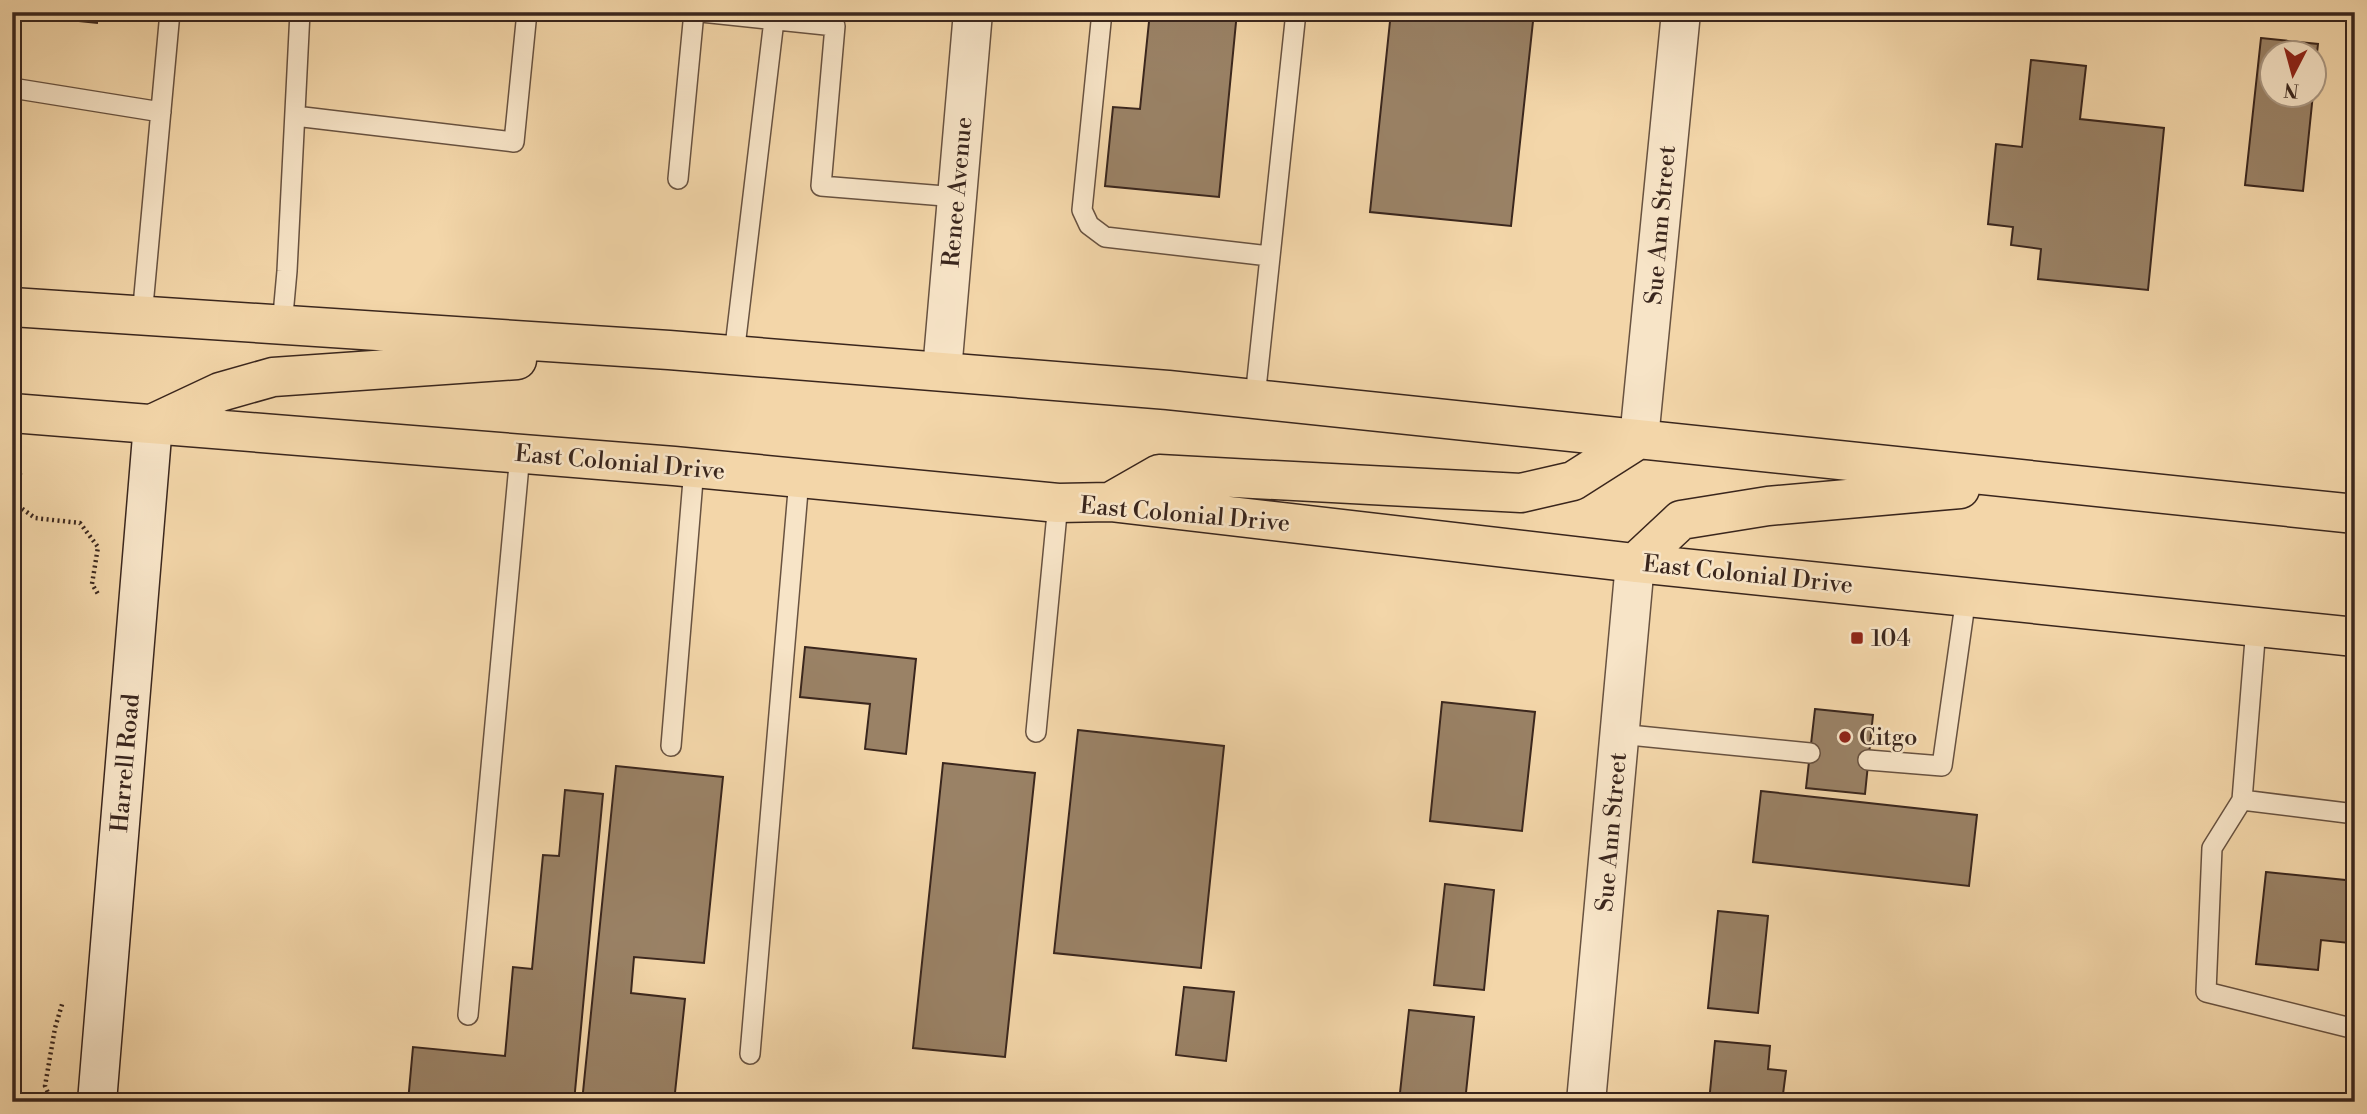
<svg xmlns="http://www.w3.org/2000/svg" width="2367" height="1114" font-family="'Libre Bodoni',serif">
<style>
.building{fill:#9a8266;stroke:#3a261d;stroke-width:2}
.lines{fill:none;stroke-linecap:round;stroke-linejoin:round}
.lane-casing{stroke:#685240;stroke-width:22}
.street-casing{stroke:#685240;stroke-width:41}
.secondary-casing{stroke:#3a261d;stroke-width:41}
.highway-casing{stroke:#3a261d;stroke-width:41}
.path{stroke:#3a261d;stroke-width:4.5;stroke-dasharray:2 3.5;stroke-linecap:butt}
.lane{stroke:#f7e4c7;stroke-width:19}
.street{stroke:#f7e4c7;stroke-width:38}
.secondary{stroke:#f7e4c7;stroke-width:38}
.highway{stroke:#f3d6a9;stroke-width:38}
.poi-dot{fill:#8f2418;stroke:#f7e4c7;stroke-width:2.5}
.labels{text-anchor:middle;stroke-width:5;stroke-linejoin:round;paint-order:stroke}
.street-label{font-size:24px;fill:#3a261d;stroke:#f7e4c7}
.poi-label{font-size:24px;fill:#3a261d;stroke:#f7e4c7;text-anchor:start}
</style>
<rect width="100%" height="100%" fill="#f3d6a9"/>
<filter id="stains"><feTurbulence type="fractalNoise" baseFrequency=".00286" numOctaves="4"/><feColorMatrix values="0 0 0 0 .2 0 0 0 0 .09 0 0 0 0 .02 0 0 0 .5 -.17"/></filter>
<radialGradient id="worn" r=".72"><stop offset=".6" stop-color="#630" stop-opacity="0"/><stop offset="1" stop-color="#630" stop-opacity=".3"/></radialGradient>
<path class="building" d="M12 12H98L97 23 12 14Z
M1150 12H1237L1219 197 1105 186 1113 107 1140 109Z
M1391 12H1534L1511 226 1370 212Z
M2261 38 2318 44 2314 80V52H2272V94H2313L2303 191 2245 185Z
M2031 60 2086 66 2080 119 2164 128 2148 290 2038 279 2041 249 2011 245 2013 227 1988 224 1996 144 2022 147Z
M805 647 916 659 906 754 865 749 870 704 800 697Z
M1442 702 1535 712 1522 831 1430 821Z
M1815 709 1873 715 1865 794 1806 788Z
M1078 730 1224 746 1201 968 1054 953Z
M943 763 1035 773 1005 1057 913 1048Z
M616 766 723 777 704 963 634 957 631 993 685 999 674 1102H582Z
M565 790 603 794 574 1102H408L413 1047 505 1056 513 967 532 969 543 855 559 856Z
M1761 791 1977 815 1969 886 1753 862Z
M2266 872 2355 881 2349 943 2321 940 2318 970 2256 964Z
M1445 884 1494 890 1484 990 1434 985Z
M1718 911 1768 916 1758 1013 1708 1008Z
M1184 987 1234 992 1226 1061 1176 1055Z
M1409 1010 1474 1017 1465 1102H1399Z
M1715 1041 1770 1046 1768 1069 1786 1071 1782 1102H1709Z"/>
<g class="lines">
<defs>
<path id="lane" d="M701 12 835 26 821 186 957 197
M1102 12 1082 210 1089 225 1105 237 1269 256
M12 88 161 112
M295 116 514 142 527 12
M678 179 694 12
M142 317 170 12
M282 326 287 271 300 12
M734 355 774 20
M1255 398 1296 12
M2256 627 2242 800 2355 814
M1036 732 1058 503
M1619 734 1810 753
M671 746 694 468
M1868 760 1942 766 1966 597
M2242 800 2212 848 2206 992 2355 1029
M468 1015 520 454
M750 1054 799 479"/>
<path id="street" d="M942 371 973 12
M1639 439 1681 12
M1586 1102 1635 563"/>
<path id="secondary" d="M97 1102 153 424"/>
<path id="highway" d="M12 307 669 350 1168 390 2355 514
M12 413 674 466 1058 503 1110 502 1635 563 2355 637
M156 422 220 392 273 377 517 360
M1110 502 1159 474 1521 493 1573 481 1639 439
M1635 563 1681 520 1768 506 1960 489"/>
</defs>
<use href="#lane" class="lane-casing"/>
<use href="#street" class="street-casing"/>
<use href="#secondary" class="secondary-casing"/>
<use href="#highway" class="highway-casing"/>
<path class="path" d="M20 473 17 505 35 518 80 523 98 547 92 584 98 594
M52 1102 45 1086 55 1028 63 1001"/>
<use href="#lane" class="lane"/>
<use href="#street" class="street"/>
<use href="#secondary" class="secondary"/>
<use href="#highway" class="highway"/>
</g>
<g class="poi-dot">
<rect x="1850" y="631" width="14" height="14" rx="3.5"/>
<circle cx="1845" cy="737" r="7"/>
</g>
<g class="labels">
<g class="street-label">
<text transform="translate(957 192) rotate(-85)" y="8">Renee Avenue</text>
<text transform="translate(1660 225) rotate(-85)" y="8">Sue Ann Street</text>
<text transform="translate(620 462) rotate(5)" y="8">East Colonial Drive</text>
<text transform="translate(1185 514) rotate(5)" y="8">East Colonial Drive</text>
<text transform="translate(1748 574) rotate(6)" y="8">East Colonial Drive</text>
<text transform="translate(125 763) rotate(-85)" y="8">Harrell Road</text>
<text transform="translate(1611 832) rotate(-85)" y="8">Sue Ann Street</text>
</g>
<g class="poi-label">
<text x="1871" y="646">104</text>
<text x="1859" y="745">Citgo</text>
</g>
</g>
<rect width="2367" height="1114" fill="none" stroke="#f3d6a9" stroke-width="42"/>
<rect x="14" y="14" width="2339" height="1086" fill="none" stroke="#3a261d" stroke-width="3.5"/>
<rect x="21" y="21" width="2325" height="1072" fill="none" stroke="#3a261d" stroke-width="2"/>
<g transform="translate(2293 74) rotate(186)"><circle r="33" fill="#f7e4c7" stroke="#ab9883" stroke-width="2"/>
<path d="M0-5L12 26L0 18L-12 26Z" fill="#8f2418"/>
<text y="-10" font-size="19" font-weight="bold" text-anchor="middle" fill="#3a261d">N</text>
</g>
<rect width="100%" height="100%" filter="url(#stains)"/>
<rect width="100%" height="100%" fill="url(#worn)"/>
</svg>
